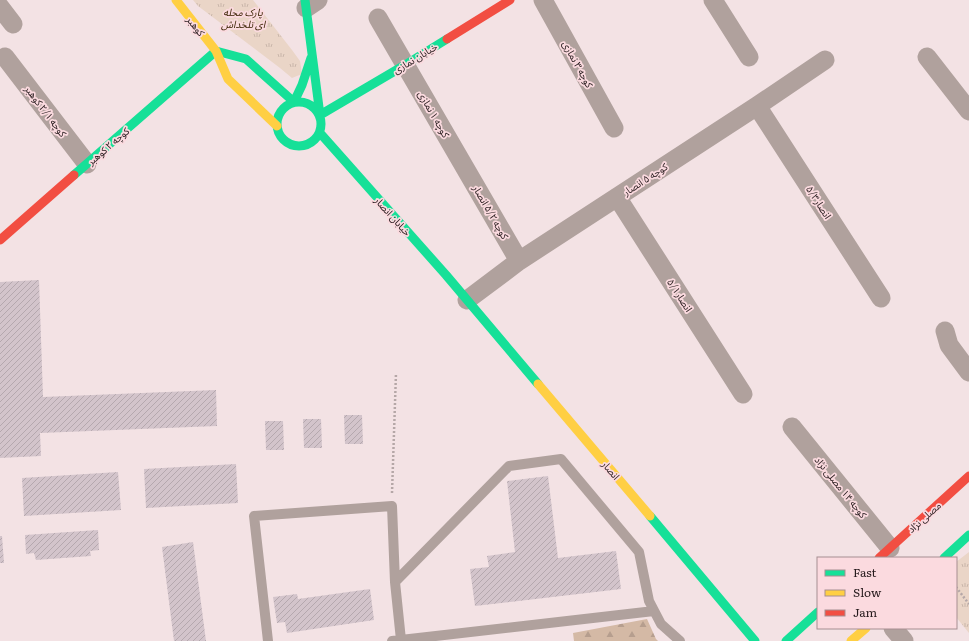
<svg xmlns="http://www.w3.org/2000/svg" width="969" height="641" font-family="Literata,'Noto Sans Arabic',serif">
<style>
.grass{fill:url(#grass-tufts)}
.forest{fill:url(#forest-firs)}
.building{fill:url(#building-hatch)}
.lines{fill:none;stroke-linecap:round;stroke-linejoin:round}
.path{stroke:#b5a7a7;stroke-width:2.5;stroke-dasharray:2 2;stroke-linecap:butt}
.lane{stroke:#b0a19d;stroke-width:10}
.street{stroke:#b0a19d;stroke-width:19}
.fast{stroke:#16e098;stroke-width:9}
.slow{stroke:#ffcf43;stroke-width:9}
.jam{stroke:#f24e42;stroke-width:9}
.labels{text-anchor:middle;stroke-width:3.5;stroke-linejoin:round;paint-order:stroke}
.park-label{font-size:10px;font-style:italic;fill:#3d2505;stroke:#fbdadf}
.street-label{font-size:10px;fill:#271b1d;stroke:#fbdadf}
</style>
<defs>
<pattern id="grass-tufts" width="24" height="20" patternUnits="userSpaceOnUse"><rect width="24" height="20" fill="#ead5c7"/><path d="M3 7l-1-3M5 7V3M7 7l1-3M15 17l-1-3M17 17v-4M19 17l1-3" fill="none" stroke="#c9b6aa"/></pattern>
<pattern id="forest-firs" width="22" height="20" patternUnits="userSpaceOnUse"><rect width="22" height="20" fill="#d4b9a5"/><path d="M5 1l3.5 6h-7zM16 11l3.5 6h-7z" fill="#b69e8e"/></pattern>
<pattern id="building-hatch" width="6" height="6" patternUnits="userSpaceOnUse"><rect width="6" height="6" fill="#d3c4cb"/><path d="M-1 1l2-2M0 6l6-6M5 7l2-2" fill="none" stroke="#b5a8ae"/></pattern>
</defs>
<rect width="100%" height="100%" fill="#f3e2e4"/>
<path class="grass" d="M193 0H253L292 50 300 61 302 74 292 78 280 68 198 6Z
M969 552V633L956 617V562Z"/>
<path class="forest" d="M647 619 656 639 658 641H574L573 633Z"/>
<path class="building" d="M39 280 43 397 216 390 217 426 40 433 41 456 0 458V282Z
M344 415H362L363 444H345Z
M303 419H321L322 448H304Z
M265 421H283L284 450H266Z
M236 464 238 503 146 508 144 469Z
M118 472 121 510 24 516 22 478Z
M548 476 558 558 616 551 621 589 475 606 470 569 489 567 487 556 515 552 507 481Z
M98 530 99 550 90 551 91 556 36 560 34 553 26 554 25 535Z
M0 536H2L4 563H0Z
M193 542 206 641H174L162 547Z
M370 589 374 620 287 633 285 622 277 623 273 597 297 594 298 599Z"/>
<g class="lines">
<path class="path" d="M392 493 396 373
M956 587 969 604"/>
<path class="lane" d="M395 582 509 466 561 459 639 552 649 601 661 624 680 641
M268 641 254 516 392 506 395 582 401 640
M392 641 654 611"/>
<path class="street" d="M543 0 614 128
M713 0 749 57
M0 7 13 24
M306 8 318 0
M378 18 519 261
M5 57 87 164
M927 57 969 111
M757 106 881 298
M617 197 743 394
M467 300 519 261 757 106 825 60
M945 331 949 345 969 372
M792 427 890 548
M893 628 904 641"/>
<path class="fast" d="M305 0 320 115 405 65 447 39
M216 51 246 59 294 102 302 85 311 58
M277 124a22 22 0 1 1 44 0a22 22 0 1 1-44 0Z
M320 133 446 275 538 384
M74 175 216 51
M650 516 755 641
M944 558 969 535
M786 641 818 612"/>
<path class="slow" d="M176 0 216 51 228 79 277 126
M538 384 650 516
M851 641 866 628"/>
<path class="jam" d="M447 39 510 0
M0 240 74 175
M879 558 969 476"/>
</g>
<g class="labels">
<g class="park-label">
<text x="243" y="16">پارک محله<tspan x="243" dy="12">ای تلخداش</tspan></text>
</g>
<g class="street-label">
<text transform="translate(196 26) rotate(52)" y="4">کوهبر</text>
<text transform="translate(415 58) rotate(-31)" y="4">خیابان نمازی</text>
<text transform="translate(578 64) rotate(61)" y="4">کوچه ۳ نمازی</text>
<text transform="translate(46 111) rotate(53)" y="4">کوچه ۲/۱ کوهبر</text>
<text transform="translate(434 114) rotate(60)" y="4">کوچه ۱ نمازی</text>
<text transform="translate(108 146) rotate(-41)" y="4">کوچه ۲ کوهبر</text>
<text transform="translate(645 179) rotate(-33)" y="4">کوچه ۵ انصار</text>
<text transform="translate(819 202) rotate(57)" y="4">انصار۵/۳</text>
<text transform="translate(491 212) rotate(60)" y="4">کوچه ۵/۲ انصار</text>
<text transform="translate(393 216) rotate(48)" y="4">خیابان انصار</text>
<text transform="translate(680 295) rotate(57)" y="4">انصار۵/۱</text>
<text transform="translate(611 470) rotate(50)" y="4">انصار</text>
<text transform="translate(841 487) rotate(51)" y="4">کوچه ۱۴ مصلی نژاد</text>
<text transform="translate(924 517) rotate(-42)" y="4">مصلی نژاد</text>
</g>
</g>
<rect x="817" y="557" width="140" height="72" fill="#fbdadf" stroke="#a68e91"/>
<rect x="825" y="570" width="20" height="6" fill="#16e098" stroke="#a68e91"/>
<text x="853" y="577" font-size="12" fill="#271b1d">Fast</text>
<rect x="825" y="590" width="20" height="6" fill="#ffcf43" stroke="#a68e91"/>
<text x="853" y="597" font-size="12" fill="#271b1d">Slow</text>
<rect x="825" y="610" width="20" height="6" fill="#f24e42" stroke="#a68e91"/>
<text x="853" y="617" font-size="12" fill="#271b1d">Jam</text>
</svg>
